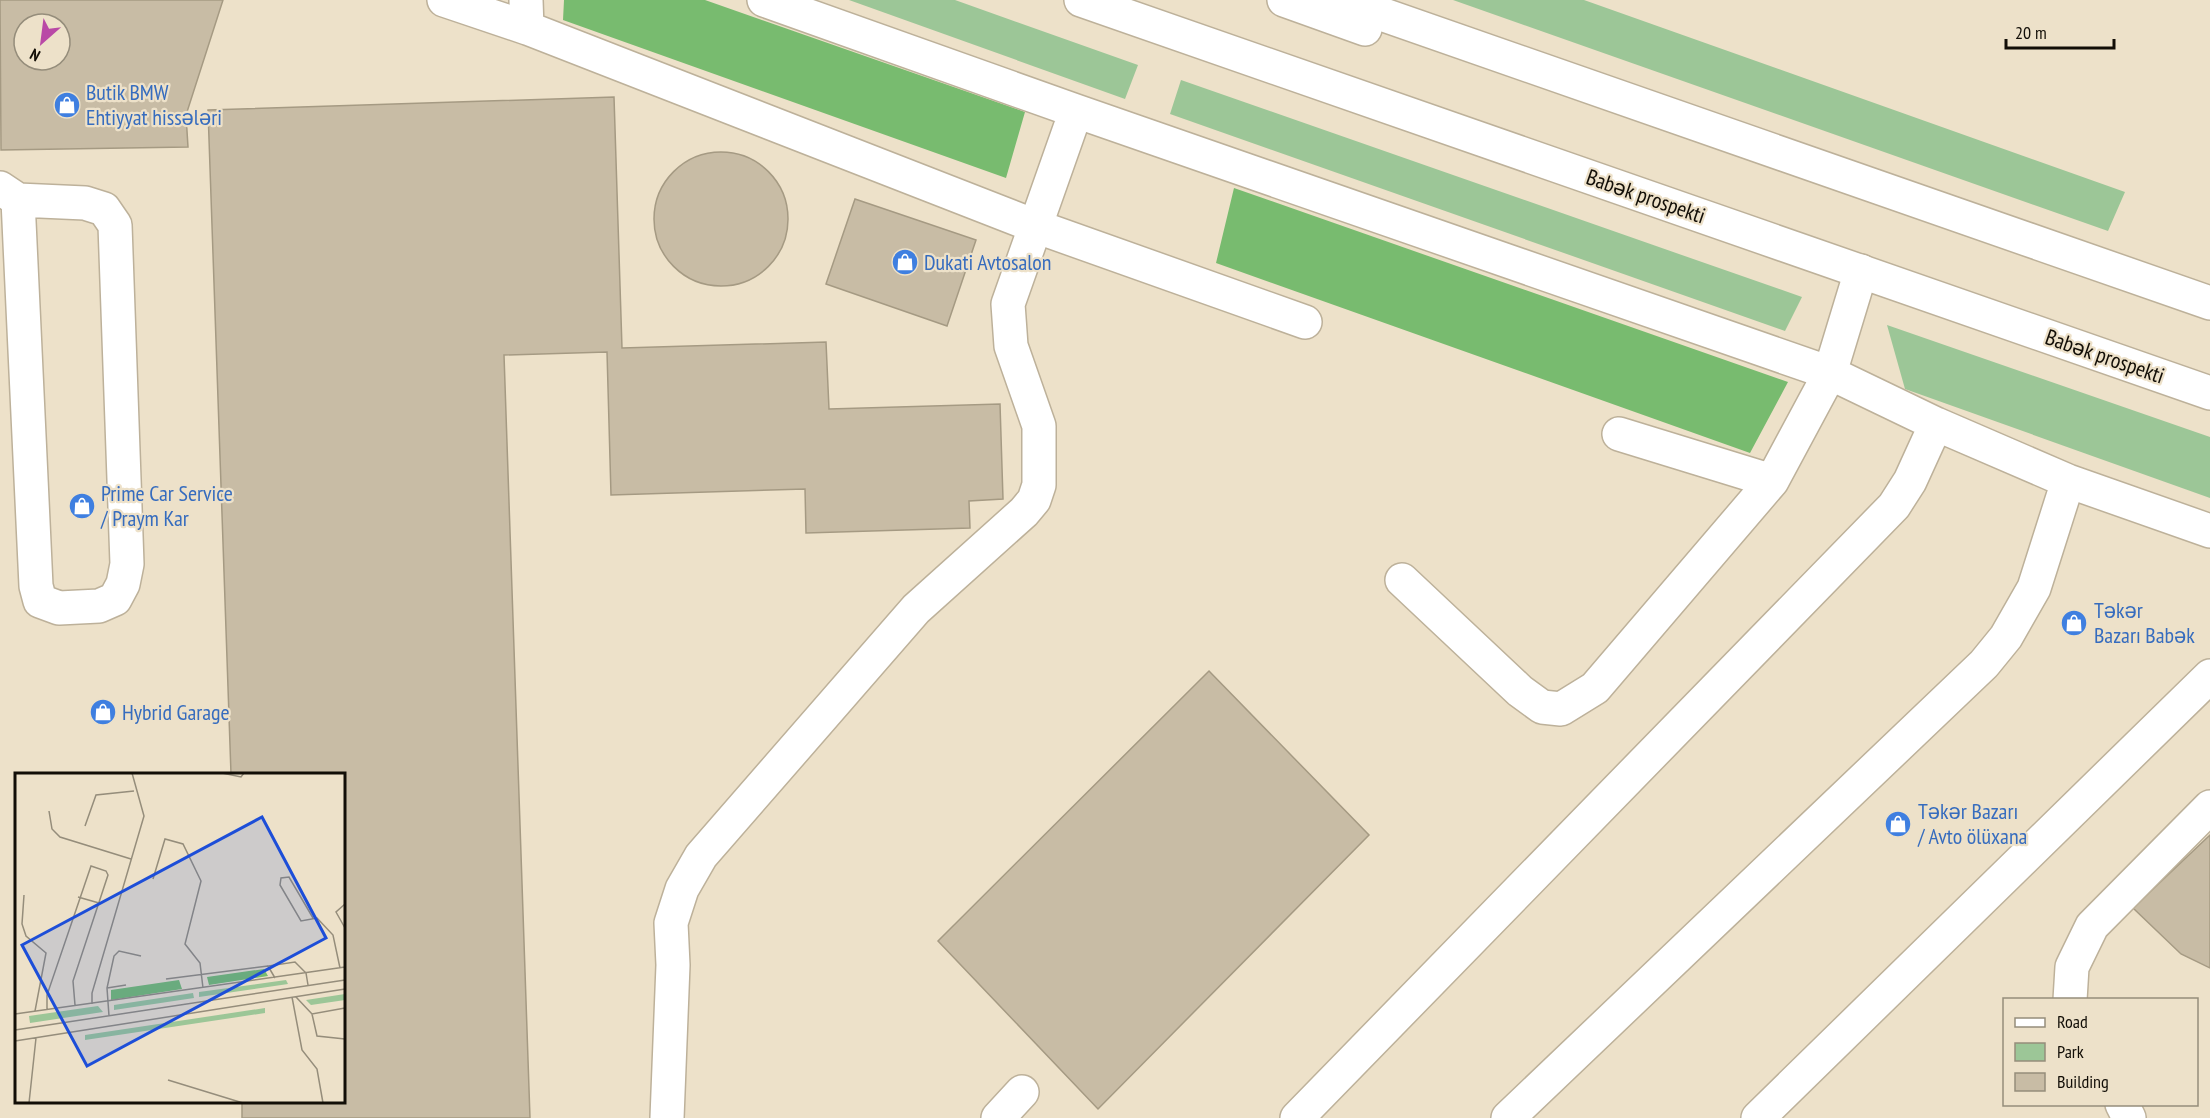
<svg xmlns="http://www.w3.org/2000/svg" width="2210" height="1118" font-family="'PT Sans Narrow',sans-serif">
<style>
.green{fill:#9cc697}
.forest{fill:#78bb6f}
.building{fill:#c8bca5;stroke:#a59a83;stroke-width:1.5;fill-rule:evenodd}
.lines{fill:none;stroke-linecap:round;stroke-linejoin:round}
.minor-casing{stroke:#bdb19a;stroke-width:36}
.major-casing{stroke:#bdb19a;stroke-width:36}
.minor{stroke:#fff;stroke-width:33}
.major{stroke:#fff;stroke-width:33}
.labels{text-anchor:middle;stroke-width:4.5;stroke-linejoin:round;paint-order:stroke}
.shop-label{font-size:22px;fill:#366cbe;stroke:#ede1c9;text-anchor:start}
.street-label{font-size:22px;fill:#120e07;stroke:#ede1c9}
.inset-road{fill:none;stroke:#958d7b;stroke-width:1.5}
.view{fill:#1d4ed8;fill-opacity:0.15;stroke:#1d4ed8;stroke-width:3}
.inset-edge{fill:none;stroke:#120e07;stroke-width:3}
</style>
<rect width="100%" height="100%" fill="#ede1c9"/>
<path class="green" d="M849 0H955L1138 65 1125 99Z
M1453 0H1584L2125 192 2108 231Z
M1181 80 1802 297 1785 331 1170 114Z
M1887 325 2210 437V498L1905 389Z"/>
<path class="forest" d="M564 0H705L1025 112 1006 178 563 20Z
M1234 188 1788 382 1750 453 1216 263Z"/>
<path class="building" d="M0 0H223L186 115 188 147 1 150ZM24 24H60V60H24Z
M614 97 622 348 826 342 829 409 1000 404 1003 499 969 501 970 528 806 533 805 489 611 495 607 352 504 355 530 1118H242V1102H344V774H231L208 110Z
M654 219a67 67 0 1 1 134 0a67 67 0 1 1-134 0Z
M855 199 976 240 947 326 826 284Z
M1209 671 1369 835 1098 1109 938 941Z
M2210 835V968L2181 954 2133 908Z"/>
<g class="lines">
<defs>
<path id="minor" d="M444 0 527 28 526 0
M764 0 1076 111 1830 373 1936 424 2068 481 2210 531
M527 28 1035 226 1305 322
M0 188 18 200 85 203 104 209 115 225 127 564 123 584 115 599 99 606 59 608 40 601 36 586 18 200
M1619 434 1772 481
M1402 580 1520 691 1542 707 1561 709 1595 688 1772 481 1830 373 1861 271
M2070 1000 2072 967 2092 926 2210 807
M2122 1104 2129 1118
M667 1118 673 965 671 923 682 889 701 856 916 609 1024 512 1034 500 1039 485V426L1011 346 1008 304 1076 111
M998 1118 1022 1092
M1297 1118 1894 506 1910 481 1936 424
M1508 1118 1984 664 2006 637 2034 588 2068 481
M1758 1118 2210 676"/>
<path id="major" d="M1081 0 2210 393
M1284 0 1365 29
M1341 0 2210 303"/>
</defs>
<use href="#minor" class="minor-casing"/>
<use href="#major" class="major-casing"/>
<use href="#minor" class="minor"/>
<use href="#major" class="major"/>
</g>
<defs>
<symbol id="shop-disc" viewBox="-11 -11 22 22"><circle r="9.5" fill="#3f7fe0" stroke="#ede1c9"/><path d="M-5-2.5h2.3a2.7 3.5 0 0 1 5.4 0H5L5.5 6h-11ZM-1.5-2.5h3a1.5 2.3 0 0 0-3 0Z" fill="#fff"/></symbol>
</defs>
<g fill-rule="evenodd">
<use href="#shop-disc" x="52" y="90" width="30" height="30"/>
<use href="#shop-disc" x="890" y="247" width="30" height="30"/>
<use href="#shop-disc" x="67" y="491" width="30" height="30"/>
<use href="#shop-disc" x="2059" y="608" width="30" height="30"/>
<use href="#shop-disc" x="88" y="697" width="30" height="30"/>
<use href="#shop-disc" x="1883" y="809" width="30" height="30"/>
</g>
<g class="labels">
<g class="shop-label">
<text x="86" y="100">Butik BMW<tspan x="86" dy="25">Ehtiyyat hissələri</tspan></text>
<text x="924" y="270">Dukati Avtosalon</text>
<text x="101" y="501">Prime Car Service<tspan x="101" dy="25">/ Praym Kar</tspan></text>
<text x="2094" y="618">Təkər<tspan x="2094" dy="25">Bazarı Babək</tspan></text>
<text x="122" y="720">Hybrid Garage</text>
<text x="1918" y="819">Təkər Bazarı<tspan x="1918" dy="25">/ Avto ölüxana</tspan></text>
</g>
<g class="street-label">
<text transform="translate(1646 196) rotate(19)" y="8">Babək prospekti</text>
<text transform="translate(2105 356) rotate(19)" y="8">Babək prospekti</text>
</g>
</g>
<g transform="translate(15 773)">
<rect width="330" height="330" fill="#ede1c9"/>
<path d="M271 207 273 211 184 224V219ZM178 220 179 225 99 237V232ZM330 221V227L296 232 291 227ZM83 233 88 239 15 250 14 243ZM250 235V240L70 267V262Z" fill="#9cc697"/>
<path d="M249 196 253 203 194 212 192 204ZM164 207 167 216 96 227V217Z" fill="#78bb6f"/>
<path class="inset-road" d="M207 0 226 4 229 0M34 38 37 56 45 64 116 86M70 53 81 22 119 18M138 106 150 66 168 71 186 108 170 171 185 190 188 215M9 122 7 151 11 163 31 180 20 238M63 124 84 130M330 131 321 139 330 155M298 145 274 104 266 105 265 112 286 148 302 145 318 162 325 195M260 205 253 193 280 189 291 200 293 212M151 206 253 193M92 215 111 212M277 224 287 277 302 296 308 330M281 224 297 241 330 235M77 231V220L129 43 117 0M32 237V222L76 93 91 98 93 102 58 208 60 232M0 241 330 194M297 241 302 263 330 266M94 243 92 215 99 183 104 178 126 183M0 257 330 207M0 268 330 216M153 307 228 330M14 330 21 265"/>
<path class="view" d="M247 44 311 165 72 293 7 172Z"/>
<rect width="330" height="330" class="inset-edge"/>
</g>
<rect x="2003" y="998" width="195" height="108" fill="#ede1c9" stroke="#958d7b" stroke-width="1.5"/>
<rect x="2015" y="1018" width="30" height="9" fill="#ffffff" stroke="#958d7b" stroke-width="1.5"/>
<text x="2057" y="1028" font-size="18" fill="#120e07">Road</text>
<rect x="2015" y="1043" width="30" height="18" fill="#9cc697" stroke="#958d7b" stroke-width="1.5"/>
<text x="2057" y="1058" font-size="18" fill="#120e07">Park</text>
<rect x="2015" y="1073" width="30" height="18" fill="#c8bca5" stroke="#958d7b" stroke-width="1.5"/>
<text x="2057" y="1088" font-size="18" fill="#120e07">Building</text>
<g transform="translate(42 42) rotate(208)"><circle r="28" fill="#ede1c9" stroke="#958d7b" stroke-width="1.5"/>
<path d="M0-4.5L10 22L0 15L-10 22Z" fill="#b949a6"/>
<text y="-9" font-size="16" font-weight="bold" text-anchor="middle" fill="#120e07">N</text>
</g>
<path d="M2006 39v9h108v-9" fill="none" stroke="#120e07" stroke-width="3"/>
<text x="2015" y="39" font-size="18" fill="#120e07" stroke="#ede1c9" stroke-width="4.5" paint-order="stroke">20 m</text>
</svg>
